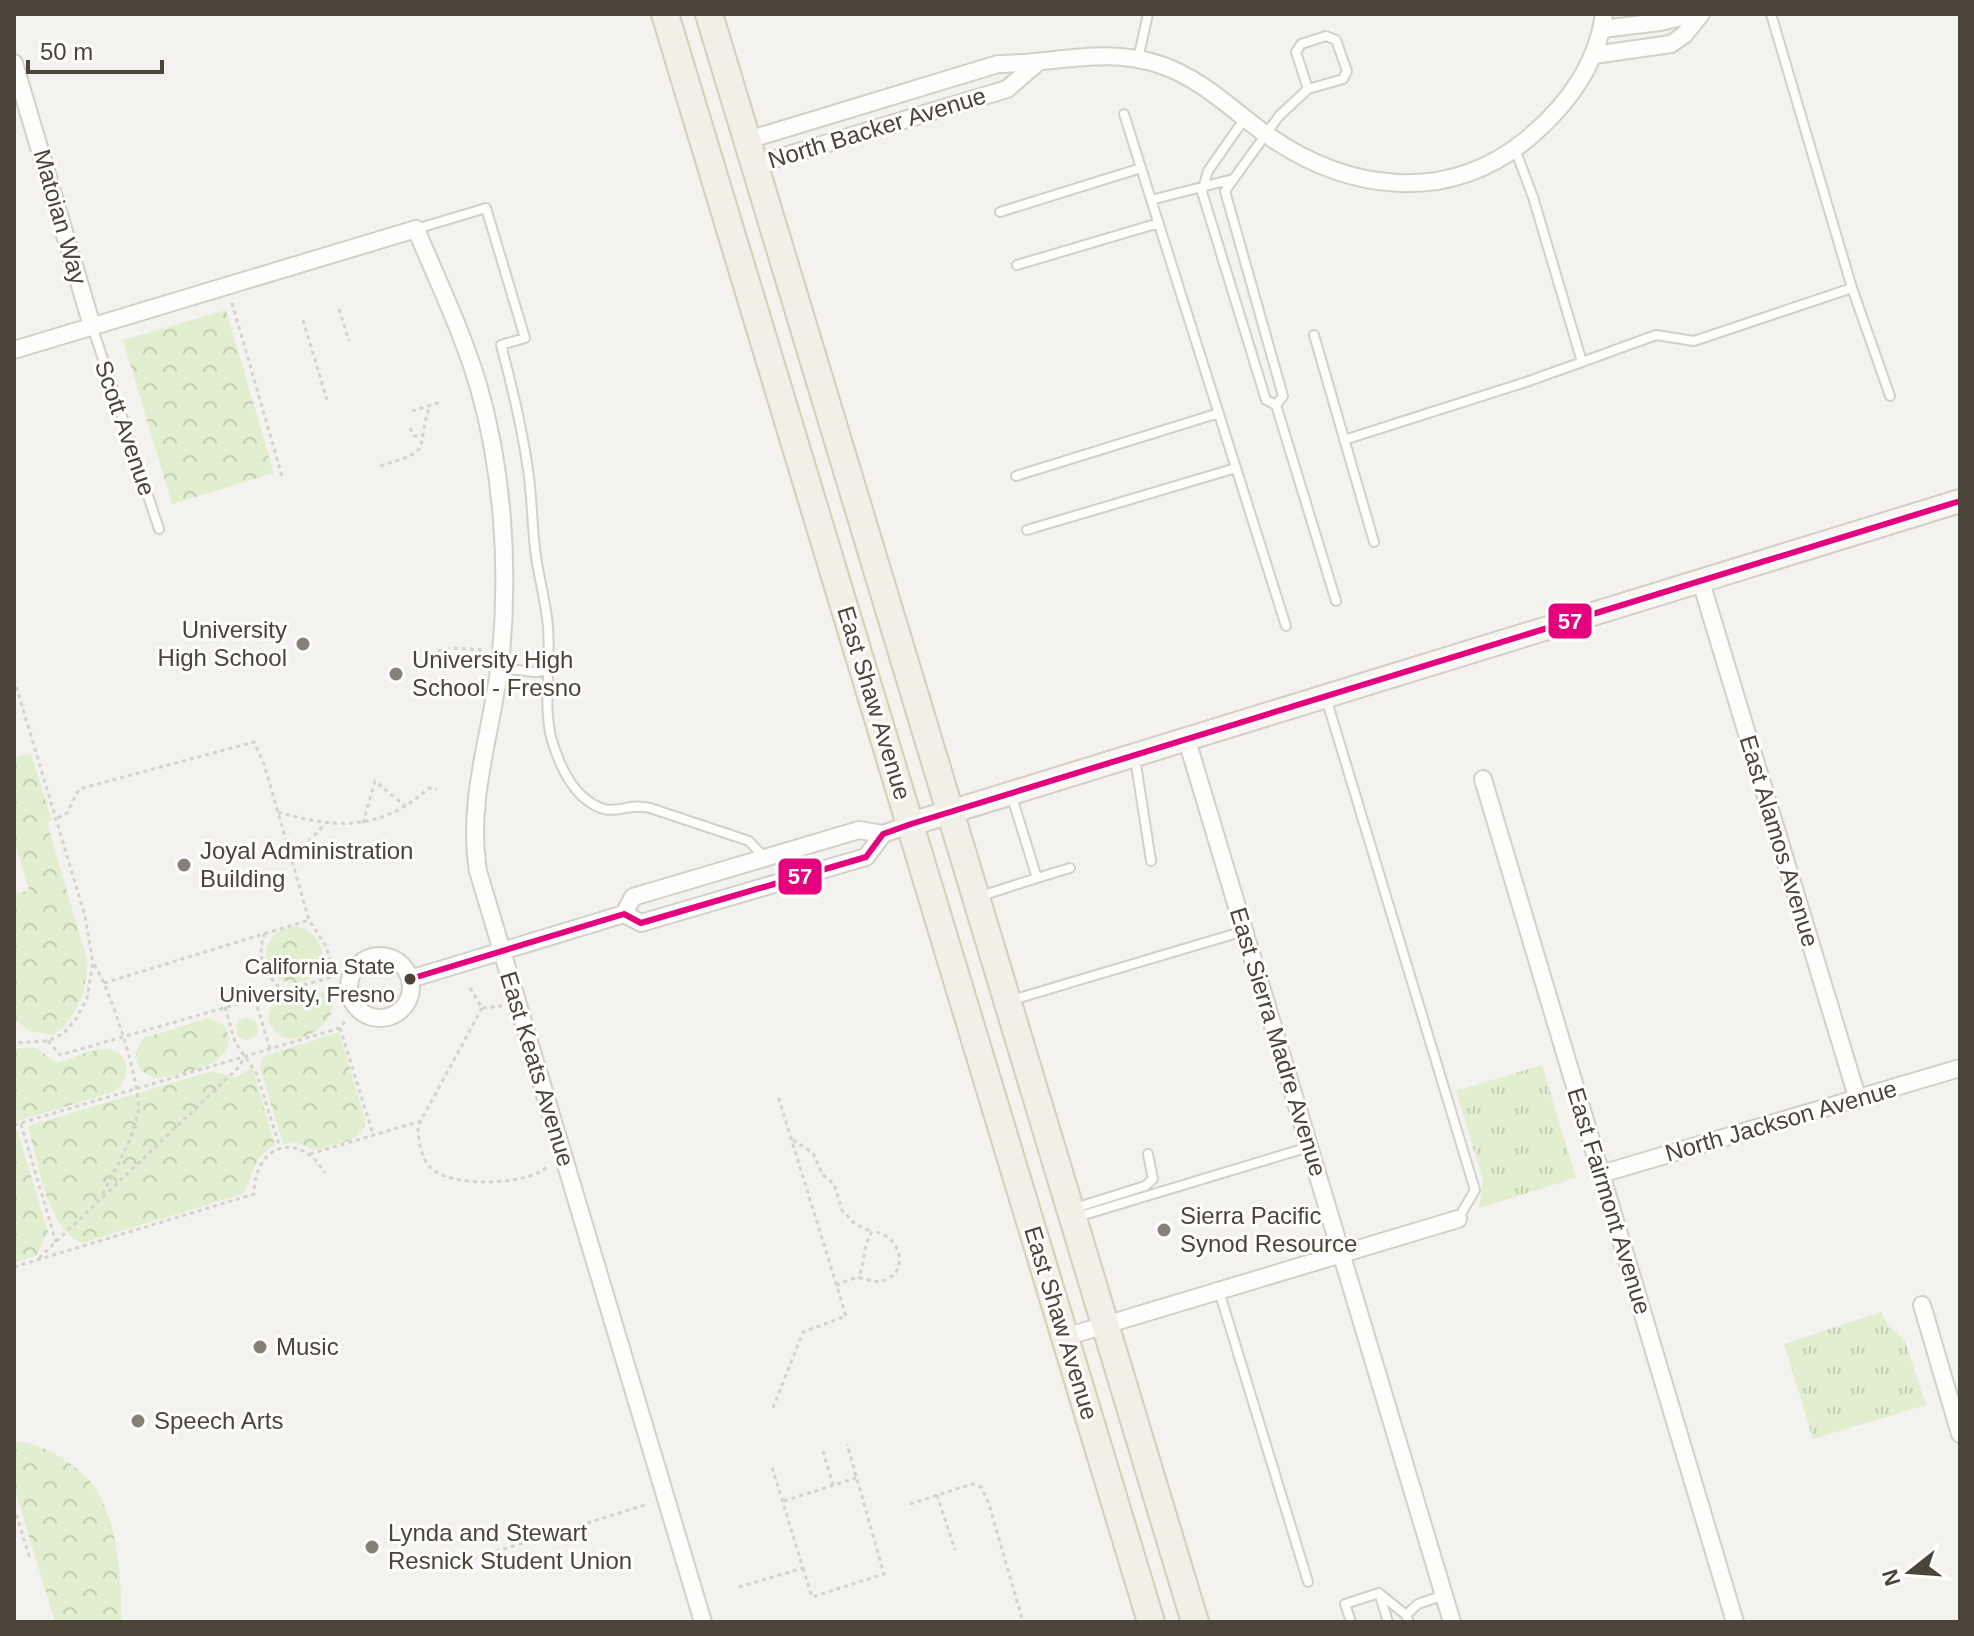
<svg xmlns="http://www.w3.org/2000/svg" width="1974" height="1636" font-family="Helvetica,sans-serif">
  <defs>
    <pattern id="grass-tufts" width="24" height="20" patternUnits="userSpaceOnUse" patternTransform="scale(2)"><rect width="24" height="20" fill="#e1eecf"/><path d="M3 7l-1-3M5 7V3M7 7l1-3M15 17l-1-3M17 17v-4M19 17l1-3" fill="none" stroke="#c3cdb2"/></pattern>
    <pattern id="park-crowns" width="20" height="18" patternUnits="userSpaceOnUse" patternTransform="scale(2)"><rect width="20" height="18" fill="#e1eecf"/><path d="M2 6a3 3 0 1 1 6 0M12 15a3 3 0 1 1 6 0" fill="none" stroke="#c3cdb2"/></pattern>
  </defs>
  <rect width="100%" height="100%" fill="#f4f2ee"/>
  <path fill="url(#grass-tufts)" d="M236 1029a11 11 0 1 1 22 0a11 11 0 1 1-22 0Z
    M1542 1065 1576 1178 1479 1208 1483 1180 1456 1091Z
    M1881 1312 1888 1325 1905 1341 1926 1405 1813 1439 1784 1344Z"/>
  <path fill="url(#park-crowns)" d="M226 310 274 473 172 504 123 340Z
    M31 753 52 821 47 823 88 963 83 995 74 1013 63 1028 53 1035 29 1031 14 1019V895L29 890 14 841V758Z
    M266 955a28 28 0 1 1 56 0a28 28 0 1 1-56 0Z
    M311 988C372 1001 285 1073 268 1019 270 997 291 990 311 988Z
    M209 1018 223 1024C249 1062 182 1075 156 1078 135 1073 130 1054 144 1038Z
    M339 1032 365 1120C365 1142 332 1145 314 1150L300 1143 283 1144 260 1068 261 1060 267 1055Z
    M16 1048H36L57 1063C71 1059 92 1048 107 1049 133 1051 131 1082 113 1092L14 1122Z
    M252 1067 275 1145C249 1161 256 1173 243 1194L82 1243C46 1227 38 1162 28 1126L212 1071 236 1078Z
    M17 1130 48 1232 36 1256 14 1263V1131Z
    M14 1441C31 1442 45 1448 60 1457 72 1465 84 1473 93 1485 118 1519 122 1581 121 1622H55L14 1487Z"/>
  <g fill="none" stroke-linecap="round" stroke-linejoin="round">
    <g stroke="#d2d0cb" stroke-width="12">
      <path id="lane" d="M1138 59 1148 14
        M1124 114 1286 626
        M1245 118 1208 171 1202 192 1266 400 1276 405 1283 396 1225 191 1279 116 1308 89 1296 52 1301 44 1326 36 1336 40 1347 71 1343 79 1308 89
        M1515 149 1533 197 1582 362 1656 335 1694 341 1852 288 1771 14
        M1151 200 1233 179
        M1000 212 1141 168
        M416 229 486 208 525 338 501 345C512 386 522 428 528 470 532 496 532 523 535 549 538 576 546 601 548 627 551 664 543 702 551 737 557 758 566 781 582 796 612 823 623 801 650 808L749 841 764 857
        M1017 265 1159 223
        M1852 288 1890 396
        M92 326 159 529
        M1314 335 1374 542
        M1276 405 1336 601
        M1344 440 1526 382 1582 362
        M1016 476 1219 413
        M1027 530 1236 468
        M499 668 535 672 549 670
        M1326 698 1475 1190 1458 1219
        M1135 758 1151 861
        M1037 878 1070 868
        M981 896 1037 878 1011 794
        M1012 1000 1244 931
        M1075 1208 1145 1186 1153 1179 1148 1154
        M1077 1217 1309 1147
        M1219 1291 1308 1582
        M1380 1596 1388 1622
        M1351 1622 1345 1604 1379 1593 1406 1615
        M1409 1622 1406 1615 1418 1604 1444 1595"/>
    </g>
    <g stroke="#d2d0cb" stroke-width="20">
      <path id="street" d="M1602 29 1660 22 1695 14
        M1594 55 1671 44 1684 35 1701 14
        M14 63 92 326
        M748 140 998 64C1054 64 1106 46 1161 65 1202 79 1232 110 1267 135 1347 191 1446 205 1526 140 1566 107 1597 66 1604 14
        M755 165 1007 89 1036 64
        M14 350 416 229C438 282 463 333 479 388 503 472 509 567 501 654 494 727 466 796 478 871L703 1622
        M1701 582 1858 1100
        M1186 737 1452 1622
        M1483 779 1735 1622
        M624 914 633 897 859 830 883 834
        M349 987a31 31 0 1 1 62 0a31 31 0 1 1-62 0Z
        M410 979 624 914 641 923 866 857 883 834 911 824
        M1601 1174 1960 1068
        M1922 1305 1960 1434
        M1065 1337 1458 1219"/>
    </g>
    <g stroke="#d3cfc5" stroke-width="26">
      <path id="secondary" d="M911 824 1960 501"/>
    </g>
    <g stroke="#d6cebb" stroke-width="30">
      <path id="primary" d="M665 14 1151 1622
        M709 14 1195 1622"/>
    </g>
    <path stroke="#d3d2cc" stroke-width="3" stroke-dasharray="4 4" stroke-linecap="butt" d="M232 303 282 476
      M339 309 349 341
      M303 320 327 400
      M412 411 441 402
      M410 428 414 436H423
      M380 466C436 449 414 453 430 405
      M438 651 455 648 484 650
      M14 679 85 916 93 963 87 998 76 1019 64 1033 48 1041 14 1043
      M278 812C337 829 381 831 429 788L437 789
      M363 823 375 781 406 807
      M292 859 325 824
      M265 933C256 957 263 972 281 989
      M94 965C109 984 143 1089 138 1112 133 1141 114 1170 101 1197
      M104 983 309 920
      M470 988 482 1008 502 1006
      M255 999 270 1049
      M225 1007 235 1042 257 1074 280 1148
      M482 1008 418 1126C418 1140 421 1158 431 1168 450 1188 531 1186 549 1165
      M340 1028 373 1134
      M48 1041 60 1055 335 976 326 946 309 920 264 764 254 742 79 789 67 813 56 819
      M21 1124 56 1242
      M14 1125 340 1028 346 1020
      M793 1140 813 1153 823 1175 834 1184 842 1210 855 1224 872 1232
      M310 1154 421 1121
      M39 1258 239 1067 245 1056
      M14 1267 254 1194C254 1145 299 1129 325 1173
      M836 1285C843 1283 853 1277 860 1278 871 1280 880 1285 891 1277 910 1262 894 1231 872 1232 862 1246 866 1262 858 1278
      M773 1408 803 1332 846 1316 778 1096
      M823 1451 833 1485
      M937 1495 955 1550
      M784 1501 856 1478
      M910 1504 972 1484 981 1487 989 1504 1023 1622
      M14 1507 30 1559
      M465 1561 645 1505
      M803 1568 812 1597 884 1574 847 1444
      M739 1587 803 1568 772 1467"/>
    <use href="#lane" stroke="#fdfdfc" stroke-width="8"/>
    <use href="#street" stroke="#fdfdfc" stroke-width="16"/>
    <use href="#secondary" stroke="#f7f6f1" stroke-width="22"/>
    <use href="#primary" stroke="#f2efe6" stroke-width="26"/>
    <g stroke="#fff" stroke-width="12">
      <path id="bus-1" d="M410 979 624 914 641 923 866 857 883 834 911 824 1960 501"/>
    </g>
    <use href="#bus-1" stroke="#e5007d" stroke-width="6"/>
  </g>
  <g fill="#868178" stroke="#fff" stroke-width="3">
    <circle cx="303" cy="644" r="8"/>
    <circle cx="396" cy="674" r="8"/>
    <circle cx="184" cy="865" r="8"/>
    <circle cx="1164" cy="1230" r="8"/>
    <circle cx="260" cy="1347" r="8"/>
    <circle cx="138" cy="1421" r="8"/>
    <circle cx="372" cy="1547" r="8"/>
  </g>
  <circle fill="#4b4439" stroke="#fff" stroke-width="3" cx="410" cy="979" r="7"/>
  <g text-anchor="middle" stroke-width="6" stroke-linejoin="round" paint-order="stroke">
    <g font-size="22" fill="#4b4439" stroke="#fff" text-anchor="end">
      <text x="395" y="974">California State<tspan x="395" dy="28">University, Fresno</tspan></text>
    </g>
    <g font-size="24" fill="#4b4439" stroke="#fff">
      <text transform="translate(877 128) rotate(-17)" y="8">North Backer Avenue</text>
      <text transform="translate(60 217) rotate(74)" y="8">Matoian Way</text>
      <text transform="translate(125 428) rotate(71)" y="8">Scott Avenue</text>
      <text transform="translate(874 703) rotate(73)" y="8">East Shaw Avenue</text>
      <text transform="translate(1779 841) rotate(73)" y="8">East Alamos Avenue</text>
      <text transform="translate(1278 1042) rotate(73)" y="8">East Sierra Madre Avenue</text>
      <text transform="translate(537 1069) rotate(73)" y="8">East Keats Avenue</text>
      <text transform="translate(1781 1121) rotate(-16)" y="8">North Jackson Avenue</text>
      <text transform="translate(1609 1201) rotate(73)" y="8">East Fairmont Avenue</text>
      <text transform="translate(1061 1323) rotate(73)" y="8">East Shaw Avenue</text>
    </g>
    <g font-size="24" fill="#4b4439" stroke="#fff" text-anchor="start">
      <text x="287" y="638" text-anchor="end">University<tspan x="287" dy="28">High School</tspan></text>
      <text x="412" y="668">University High<tspan x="412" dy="28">School - Fresno</tspan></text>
      <text x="200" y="859">Joyal Administration<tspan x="200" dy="28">Building</tspan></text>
      <text x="1180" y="1224">Sierra Pacific<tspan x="1180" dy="28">Synod Resource</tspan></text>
      <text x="276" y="1355">Music</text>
      <text x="154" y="1429">Speech Arts</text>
      <text x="388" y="1541">Lynda and Stewart<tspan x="388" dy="28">Resnick Student Union</tspan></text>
    </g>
  </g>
  <g stroke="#fff" stroke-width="3">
    <rect x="1547" y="602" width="46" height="38" rx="8" fill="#e5007d"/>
    <rect x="777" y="857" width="46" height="39" rx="8" fill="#e5007d"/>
  </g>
  <g font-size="22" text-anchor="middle" font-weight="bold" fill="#fff">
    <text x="1570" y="629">57</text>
    <text x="800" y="884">57</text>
  </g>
  <rect width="1974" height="1636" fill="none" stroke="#4b4439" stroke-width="32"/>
  <g transform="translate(1910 1572) rotate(253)" stroke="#ffffff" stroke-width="6" paint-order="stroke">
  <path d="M0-6L14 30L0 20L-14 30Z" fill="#4b4439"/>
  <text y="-12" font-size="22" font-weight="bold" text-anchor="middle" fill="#4b4439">N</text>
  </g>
  <path d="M28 60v12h134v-12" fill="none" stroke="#4b4439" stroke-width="4"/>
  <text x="40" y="60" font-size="24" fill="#4b4439" stroke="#ffffff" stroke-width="6" paint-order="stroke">50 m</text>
</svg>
